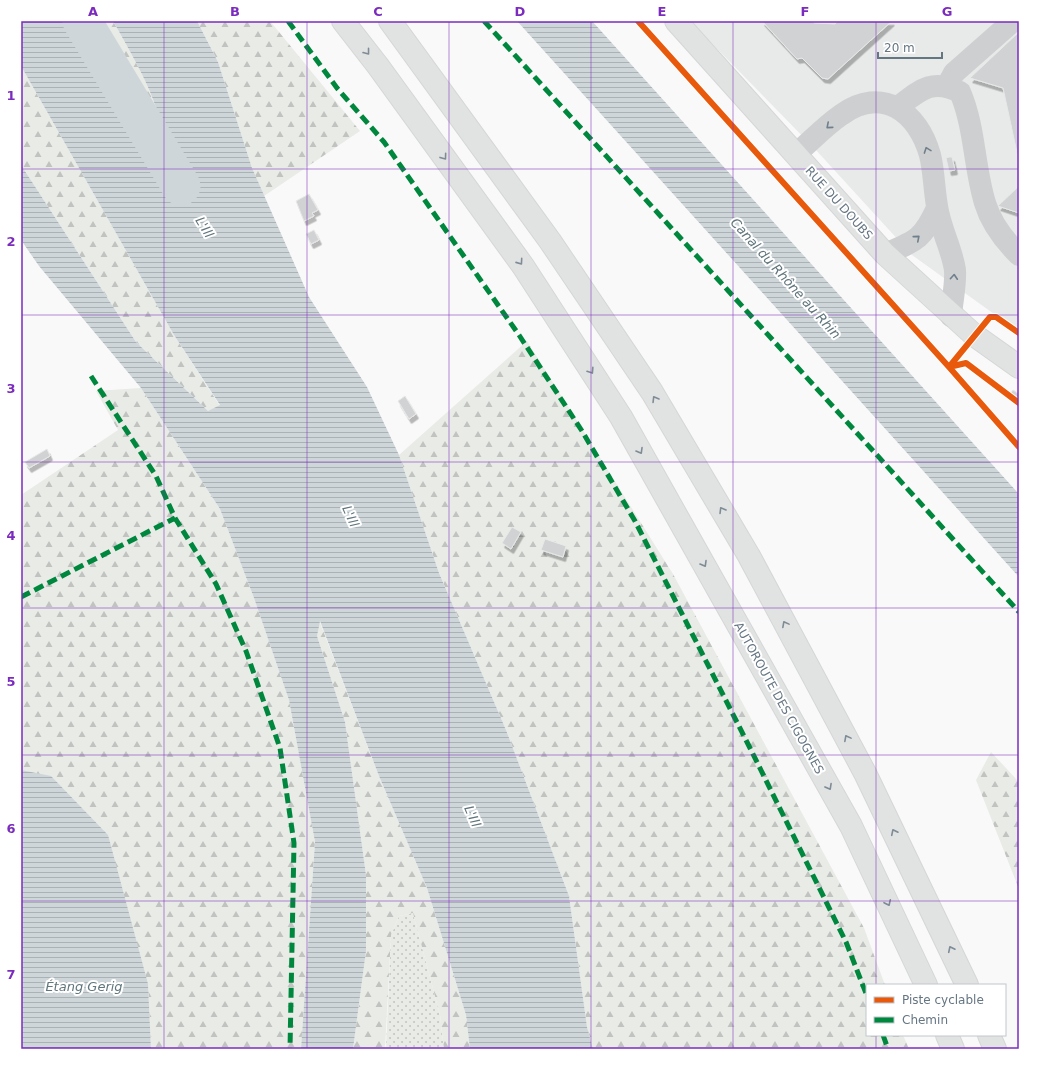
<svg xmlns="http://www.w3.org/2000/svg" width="1040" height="1070" font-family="'DejaVu Sans',sans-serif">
  <defs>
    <pattern id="grass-dots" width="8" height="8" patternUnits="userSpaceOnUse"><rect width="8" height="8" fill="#e8ebe6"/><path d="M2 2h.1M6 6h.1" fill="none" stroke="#c0c3c0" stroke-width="1.8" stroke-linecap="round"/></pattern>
    <pattern id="forest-firs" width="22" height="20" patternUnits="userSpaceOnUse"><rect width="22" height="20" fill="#e8ebe6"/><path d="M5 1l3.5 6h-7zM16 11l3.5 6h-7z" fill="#c0c3c0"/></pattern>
    <pattern id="water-rules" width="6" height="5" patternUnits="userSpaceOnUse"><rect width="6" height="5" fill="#ced6d9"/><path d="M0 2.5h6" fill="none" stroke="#abb2b5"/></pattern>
    <filter id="shadow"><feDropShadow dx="2.5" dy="4.5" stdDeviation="0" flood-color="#0004"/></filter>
  </defs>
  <rect width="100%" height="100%" fill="#f9f9f9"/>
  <path fill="#e8e9e9" d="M690 21H1019V332L912 255 815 149Z"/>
  <path fill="url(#grass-dots)" d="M413 913 440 1015 444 1049H386L391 935 399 916Z"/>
  <path fill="url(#forest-firs)" d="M70 21H113C130 52 164 106 161 141L141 138 124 128 117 99 101 82 81 38Z
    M197 21H270L360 131 264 196 252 168 218 62Z
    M21 66 174 335 220 406 208 411 136 342 21 165Z
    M527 341 673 574 864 928 885 985H867V1035H903L909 1049H593L587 1027 569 896 506 730 439 573 399 455Z
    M141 388 220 509 254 598 289 700 315 842 301 1049H151L148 984 21 770V495L118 430 96 391Z
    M319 620 379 776 427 888 466 1015 470 1049H444L440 1015 413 913 399 916 391 935 385 1049H353L366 951V875L345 722 317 636Z
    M991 752 1019 782V889L976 780Z"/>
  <path fill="url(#water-rules)" d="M21 21H70L81 38 101 82 117 99 124 128 141 138 161 141C166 110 128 48 113 21H197L218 62 252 168 309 297 367 387 399 455 439 573 506 730 569 896 587 1027 593 1049H470L466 1015 427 888 379 776 320 621 317 636 345 722 366 875V951L353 1049H301L315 842 289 700 254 598 220 509 141 388 39 266 21 240V165L136 342 208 411 220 405 174 335 21 66Z
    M517 21H592L1019 494V577Z
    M21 770 51 776 108 835 148 984 151 1049H21Z"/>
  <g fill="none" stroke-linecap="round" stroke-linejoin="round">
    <path stroke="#ced6d9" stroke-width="39" d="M82 21 181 186"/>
  </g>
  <path fill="#d0d2d3" stroke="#e8e8e8" filter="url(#shadow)" d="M762 21H813L814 23 835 24 838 21H892L828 79 822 78 802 58 797 59Z
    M1019 32V162L1003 88 970 78Z
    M949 157H952L955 170 949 171 946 158Z
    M1019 186V213L998 206Z
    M309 194 318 210 312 213 314 216 304 221 296 201Z
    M314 230 319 240 311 244 306 234Z
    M1013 390 1019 394V401L1010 394Z
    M405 396 416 414 409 419 398 401Z
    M47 449 50 456 29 468 25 462Z
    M512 527 521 532 511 549 502 543Z
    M545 539 566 546 563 557 541 550Z"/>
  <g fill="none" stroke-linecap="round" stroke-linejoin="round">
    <g stroke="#d5d6d7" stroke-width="24">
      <path id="major" d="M676 21 885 254 974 335 1019 367"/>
    </g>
    <g stroke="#d5d6d6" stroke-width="24">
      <path id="highway" d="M343 21 378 66 523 266 621 417 851 826 926 985
        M390 21 550 241 652 392 749 556 865 773 967 985
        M947 1035 953 1049
        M989 1035 995 1049"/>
    </g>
    <path stroke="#cecfd0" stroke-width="22" d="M947 86 954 73 1013 21
      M898 107C920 90 932 78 960 92 975 127 974 167 985 203 991 223 1005 241 1019 255
      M796 154C811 141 825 126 841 115 882 85 918 112 930 155 934 171 934 189 937 206 940 228 952 249 955 270 956 285 952 301 951 316
      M885 254C916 241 923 239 937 208"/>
    <use href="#major" stroke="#e1e2e2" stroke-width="22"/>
    <use href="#highway" stroke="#e1e2e2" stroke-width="22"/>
    <path stroke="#00873e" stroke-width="5" stroke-dasharray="10 5" stroke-linecap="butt" d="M288 21 337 88 384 142 519 335 582 431 635 521 749 746 846 942 867 996
      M484 21 1019 612
      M91 376 156 476 175 518 216 584 246 651 280 748 294 843 290 1049
      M21 597 175 518
      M883 1035 888 1049"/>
    <g stroke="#fff" stroke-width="8">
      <path id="cycleway" d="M638 21 949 367 1019 447
        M949 367 990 317H996L1019 333
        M949 367 966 363 1019 403"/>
    </g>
    <use href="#cycleway" stroke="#e8590c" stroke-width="6"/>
  </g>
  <defs><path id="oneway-chevron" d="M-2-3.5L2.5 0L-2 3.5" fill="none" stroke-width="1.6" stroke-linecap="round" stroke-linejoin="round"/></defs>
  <g stroke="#7e8c96">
    <use href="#oneway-chevron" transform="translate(367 52) rotate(52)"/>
    <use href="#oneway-chevron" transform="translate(444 157) rotate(54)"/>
    <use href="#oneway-chevron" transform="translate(520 262) rotate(55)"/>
    <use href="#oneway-chevron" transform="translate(591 371) rotate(57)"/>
    <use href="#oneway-chevron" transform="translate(655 399) rotate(-121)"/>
    <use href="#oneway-chevron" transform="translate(640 451) rotate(60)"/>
    <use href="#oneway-chevron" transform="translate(722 510) rotate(-121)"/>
    <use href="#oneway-chevron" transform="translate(704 564) rotate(60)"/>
    <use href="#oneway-chevron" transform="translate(785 624) rotate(-118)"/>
    <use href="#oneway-chevron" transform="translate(847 738) rotate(-118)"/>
    <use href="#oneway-chevron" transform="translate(829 787) rotate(61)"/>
    <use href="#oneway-chevron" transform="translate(894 832) rotate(-116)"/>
    <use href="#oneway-chevron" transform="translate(888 903) rotate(65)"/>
    <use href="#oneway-chevron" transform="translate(951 949) rotate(-116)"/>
  </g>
  <g stroke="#707f8b">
    <use href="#oneway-chevron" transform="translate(829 126) rotate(139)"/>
    <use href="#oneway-chevron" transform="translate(927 150) rotate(-110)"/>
    <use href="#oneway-chevron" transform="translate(917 238) rotate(-41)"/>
    <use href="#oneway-chevron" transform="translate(954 277) rotate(-86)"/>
  </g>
  <path fill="none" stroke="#7b2cbf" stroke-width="1" stroke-opacity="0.55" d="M164 21V1049M307 21V1049M449 21V1049M591 21V1049M733 21V1049M876 21V985M21 169H1019M21 315H1019M21 462H1019M21 608H1019M21 755H1019M21 901H1019M876 1035V1049"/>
  <g text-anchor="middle" stroke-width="4" stroke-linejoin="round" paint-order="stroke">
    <g font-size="12" fill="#657683" stroke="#fff">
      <text transform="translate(839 203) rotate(48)" y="4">RUE DU DOUBS</text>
      <text transform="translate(779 698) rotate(61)" y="4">AUTOROUTE DES CIGOGNES</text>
    </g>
    <g font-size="13" font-style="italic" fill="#60757c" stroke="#fff">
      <text transform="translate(205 227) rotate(59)" y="5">L'Ill</text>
      <text transform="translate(786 278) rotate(48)" y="5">Canal du Rhône au Rhin</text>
      <text transform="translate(351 516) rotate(66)" y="5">L'Ill</text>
      <text transform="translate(473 816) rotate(67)" y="5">L'Ill</text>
      <text x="84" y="991">Étang Gerig</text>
    </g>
  </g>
  <rect width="1040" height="1070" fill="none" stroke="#ffffff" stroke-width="44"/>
  <rect x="866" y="984" width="140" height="52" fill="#ffffff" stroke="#c1c8cd"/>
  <rect x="874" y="997" width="20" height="6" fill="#e8590c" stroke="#c1c8cd"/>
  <text x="902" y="1004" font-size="12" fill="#657683">Piste cyclable</text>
  <rect x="874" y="1017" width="20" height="6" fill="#00873e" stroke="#c1c8cd"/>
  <text x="902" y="1024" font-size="12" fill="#657683">Chemin</text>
  <path d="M878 52v6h64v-6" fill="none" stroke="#657683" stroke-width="2"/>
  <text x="884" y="52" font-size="12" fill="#657683" stroke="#ffffff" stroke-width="3" paint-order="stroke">20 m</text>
  <rect x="22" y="22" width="996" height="1026" fill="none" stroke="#7b2cbf" stroke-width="1.5"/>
  <g font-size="13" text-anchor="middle" font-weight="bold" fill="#7b2cbf">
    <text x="93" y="16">A</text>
    <text x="235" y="16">B</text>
    <text x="378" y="16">C</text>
    <text x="520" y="16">D</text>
    <text x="662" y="16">E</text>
    <text x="805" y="16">F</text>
    <text x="947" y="16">G</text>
    <text x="11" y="100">1</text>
    <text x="11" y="246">2</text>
    <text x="11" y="393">3</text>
    <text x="11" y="540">4</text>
    <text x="11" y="686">5</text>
    <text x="11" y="833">6</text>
    <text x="11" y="979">7</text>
  </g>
</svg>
